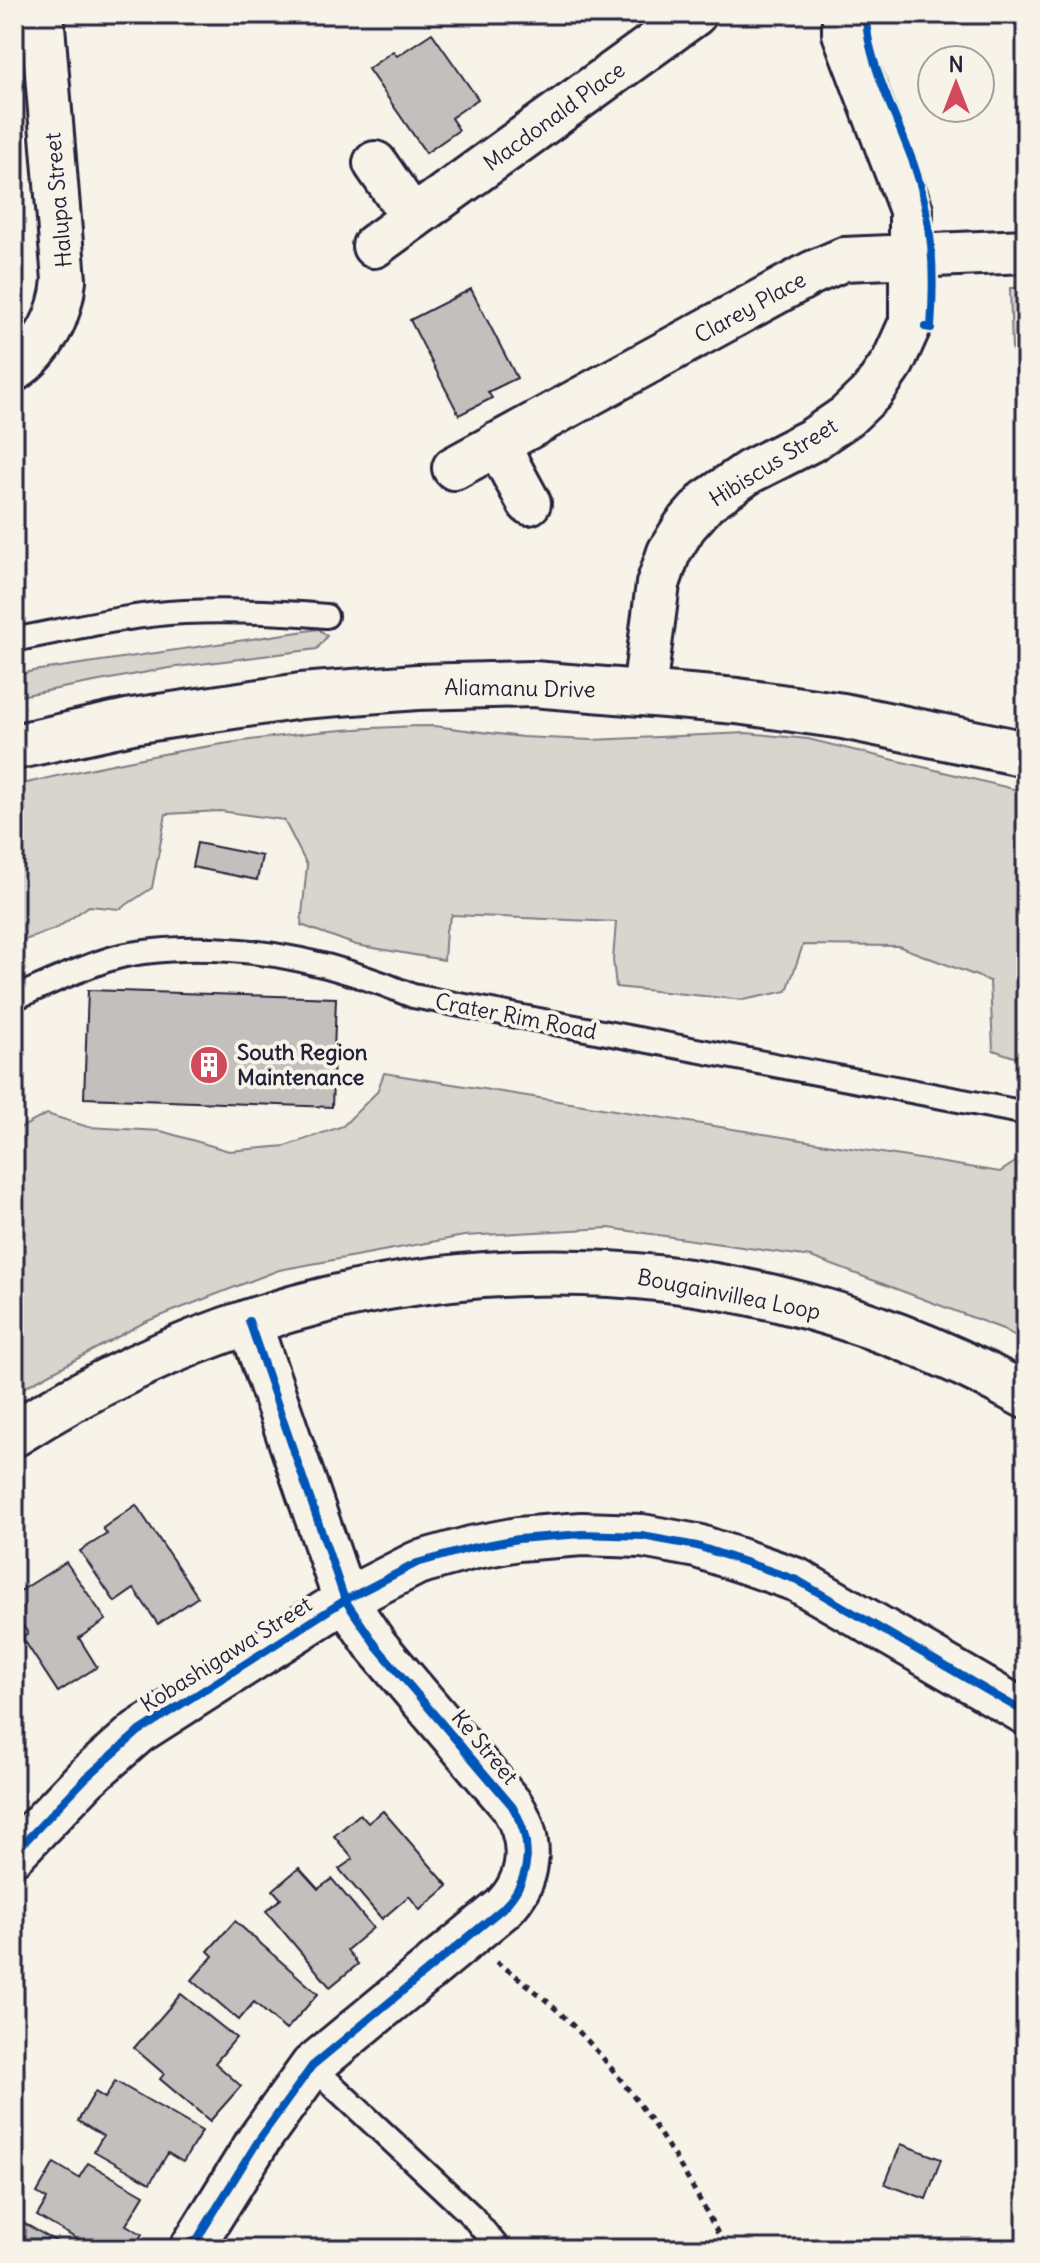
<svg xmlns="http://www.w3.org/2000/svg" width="1040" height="2263" font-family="Delius,sans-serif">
  <rect width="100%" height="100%" fill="#f7f3e8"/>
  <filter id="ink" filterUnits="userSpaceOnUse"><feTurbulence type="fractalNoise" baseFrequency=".0125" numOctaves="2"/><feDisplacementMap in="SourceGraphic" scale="16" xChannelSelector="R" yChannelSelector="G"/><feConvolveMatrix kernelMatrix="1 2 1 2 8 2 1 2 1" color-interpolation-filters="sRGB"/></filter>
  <g filter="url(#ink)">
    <path fill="#d8d5cf" stroke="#7d7c85" stroke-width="2" d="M1010 288H1026V367L1012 350Z
      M319 629 327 636 317 649 169 668 14 697V676L33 671Z
      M434 726 522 737 592 740 746 733 808 739 1026 792V1061L993 1050 990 981 898 946 803 945 787 991 743 1000 616 987 613 960 616 922 452 915 446 930 444 960 356 945 301 925 307 865 284 820 220 811 166 814 152 888 120 909 89 906 57 928 14 944V786C151 753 293 727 434 726Z
      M384 1073 1000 1172 1026 1155V1342L1003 1329 811 1257 609 1228 464 1236 279 1270 145 1322 14 1393V1131L47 1114 88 1127 161 1131 229 1151 286 1146 343 1126 377 1092Z"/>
    <path fill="#c2bfbd" stroke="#22223b" stroke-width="2" d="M432 33 478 99 451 118 459 130 426 153 368 69 393 51 397 56Z
      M471 289 517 378 488 392 492 398 459 415 410 320Z
      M197 843 262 856 257 880 192 867Z
      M88 990 336 998 332 1107 84 1098Z
      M136 1505 198 1597 158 1624 134 1589 115 1602 80 1551 107 1534 103 1528Z
      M66 1562 106 1620 79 1638 97 1667 58 1692 22 1637 28 1633 14 1613V1595Z
      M383 1811 448 1886 420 1910 409 1896 382 1919 339 1869 353 1859 334 1836 360 1814 368 1823Z
      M299 1868 318 1889 332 1879 373 1928 347 1950 358 1964 330 1987 266 1911 281 1899 273 1890Z
      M235 1921 318 1994 286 2030 254 2002 239 2020 192 1980 213 1956 208 1951Z
      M181 1994 236 2038 215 2063 241 2086 210 2121 160 2079 164 2074 134 2048Z
      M115 2081 202 2131 183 2162 168 2153 150 2183 94 2151 103 2136 78 2121 95 2092 105 2098Z
      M901 2144 941 2159 926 2199 885 2184Z
      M54 2163 79 2178 88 2163 144 2195 126 2225 142 2234 133 2249H95L37 2216 47 2199 37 2193Z
      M22 2222 69 2249H14V2236Z"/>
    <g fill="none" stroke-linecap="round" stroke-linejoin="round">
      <g stroke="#22223b" stroke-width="28">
        <path id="lane" d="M14 640C70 629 127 615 184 612 232 610 278 612 326 616
          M14 998C46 985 77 969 110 959 132 952 159 950 182 949 264 947 338 964 413 996L1026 1113
          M312 2066 472 2216 499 2249"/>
      </g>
      <g stroke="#22223b" stroke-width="48">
        <path id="street" d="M375 163 413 218
          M374 246 695 14
          M14 370C44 349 61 316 64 280L42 14
          M497 444 529 503
          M454 468 812 273 844 259 1026 251
          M644 691 658 584 669 552 685 526 707 501 749 472 812 440 847 416 872 392 893 362 911 322V210L844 33V14
          M14 1853 86 1778 138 1732 345 1600 417 1563 471 1548 518 1539 582 1534 642 1536 697 1546 745 1562 797 1580 1026 1713
          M191 2249 258 2141 312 2066 502 1909C532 1880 534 1841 512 1806L377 1647 345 1600 249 1321"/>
      </g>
      <g stroke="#22223b" stroke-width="50">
        <path id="secondary" d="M14 747 132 721 301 696 417 687 533 684 737 701 843 716 1026 754
          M14 1434C324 1236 702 1216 1026 1396"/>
      </g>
      <path stroke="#22223b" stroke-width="5" stroke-dasharray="6 6" stroke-linecap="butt" d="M496 1962C599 2030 671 2141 726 2249"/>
      <use href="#lane" stroke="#f7f3e8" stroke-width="22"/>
      <use href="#street" stroke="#f7f3e8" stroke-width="42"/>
      <use href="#secondary" stroke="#f7f3e8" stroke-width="44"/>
      <g stroke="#f7f3e8" stroke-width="13">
        <path id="cycleway" d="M866 14C865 57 899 123 914 165 933 219 935 272 931 328L925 327
          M14 1853 86 1778 138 1732 345 1600 417 1563 471 1548 518 1539 582 1534 642 1536 697 1546 745 1562 797 1580 1026 1713
          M191 2249 258 2141 312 2066 502 1909C532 1880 534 1841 512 1806L377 1647 345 1600 249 1321"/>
      </g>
      <use href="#cycleway" stroke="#0057b8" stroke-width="8"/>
    </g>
  </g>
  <defs>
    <g id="building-disc" transform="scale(2)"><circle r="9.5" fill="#d1495b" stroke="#f7f3e8"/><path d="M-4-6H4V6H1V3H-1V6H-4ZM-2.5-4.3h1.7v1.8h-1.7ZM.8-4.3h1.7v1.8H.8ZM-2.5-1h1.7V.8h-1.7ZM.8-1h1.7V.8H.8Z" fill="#fff"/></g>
  </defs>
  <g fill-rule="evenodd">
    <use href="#building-disc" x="209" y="1065"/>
  </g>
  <g text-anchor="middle" stroke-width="8" stroke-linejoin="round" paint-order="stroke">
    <g font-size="22" fill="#22223b" stroke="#f7f3e8">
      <text transform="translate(554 116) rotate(-36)" y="8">Macdonald Place</text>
      <text transform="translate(58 200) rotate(-95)" y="8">Halupa Street</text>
      <text transform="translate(750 307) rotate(-29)" y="8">Clarey Place</text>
      <text transform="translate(773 462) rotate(-32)" y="8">Hibiscus Street</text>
      <text transform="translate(520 688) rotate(1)" y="8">Aliamanu Drive</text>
      <text transform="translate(516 1016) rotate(11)" y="8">Crater Rim Road</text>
      <text transform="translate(729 1294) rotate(11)" y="8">Bougainvillea Loop</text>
      <text transform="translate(226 1654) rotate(-32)" y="8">Kobashigawa Street</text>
      <text transform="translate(485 1747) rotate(50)" y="8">Ke Street</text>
    </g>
    <g font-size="22" font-weight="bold" fill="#22223b" stroke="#f7f3e8" text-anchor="start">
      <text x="237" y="1060">South Region<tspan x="237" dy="25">Maintenance</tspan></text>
    </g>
  </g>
  <rect width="1040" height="2263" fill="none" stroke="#f7f3e8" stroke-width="48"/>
  <rect x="24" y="24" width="992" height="2215" fill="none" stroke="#22223b" stroke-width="3" filter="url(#ink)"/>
  <g transform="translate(956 84)"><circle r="38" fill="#f7f3e8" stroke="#a29fa3" stroke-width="2"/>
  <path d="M0-6L14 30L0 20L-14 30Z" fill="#d1495b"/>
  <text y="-12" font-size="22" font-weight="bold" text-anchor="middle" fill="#22223b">N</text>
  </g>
</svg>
